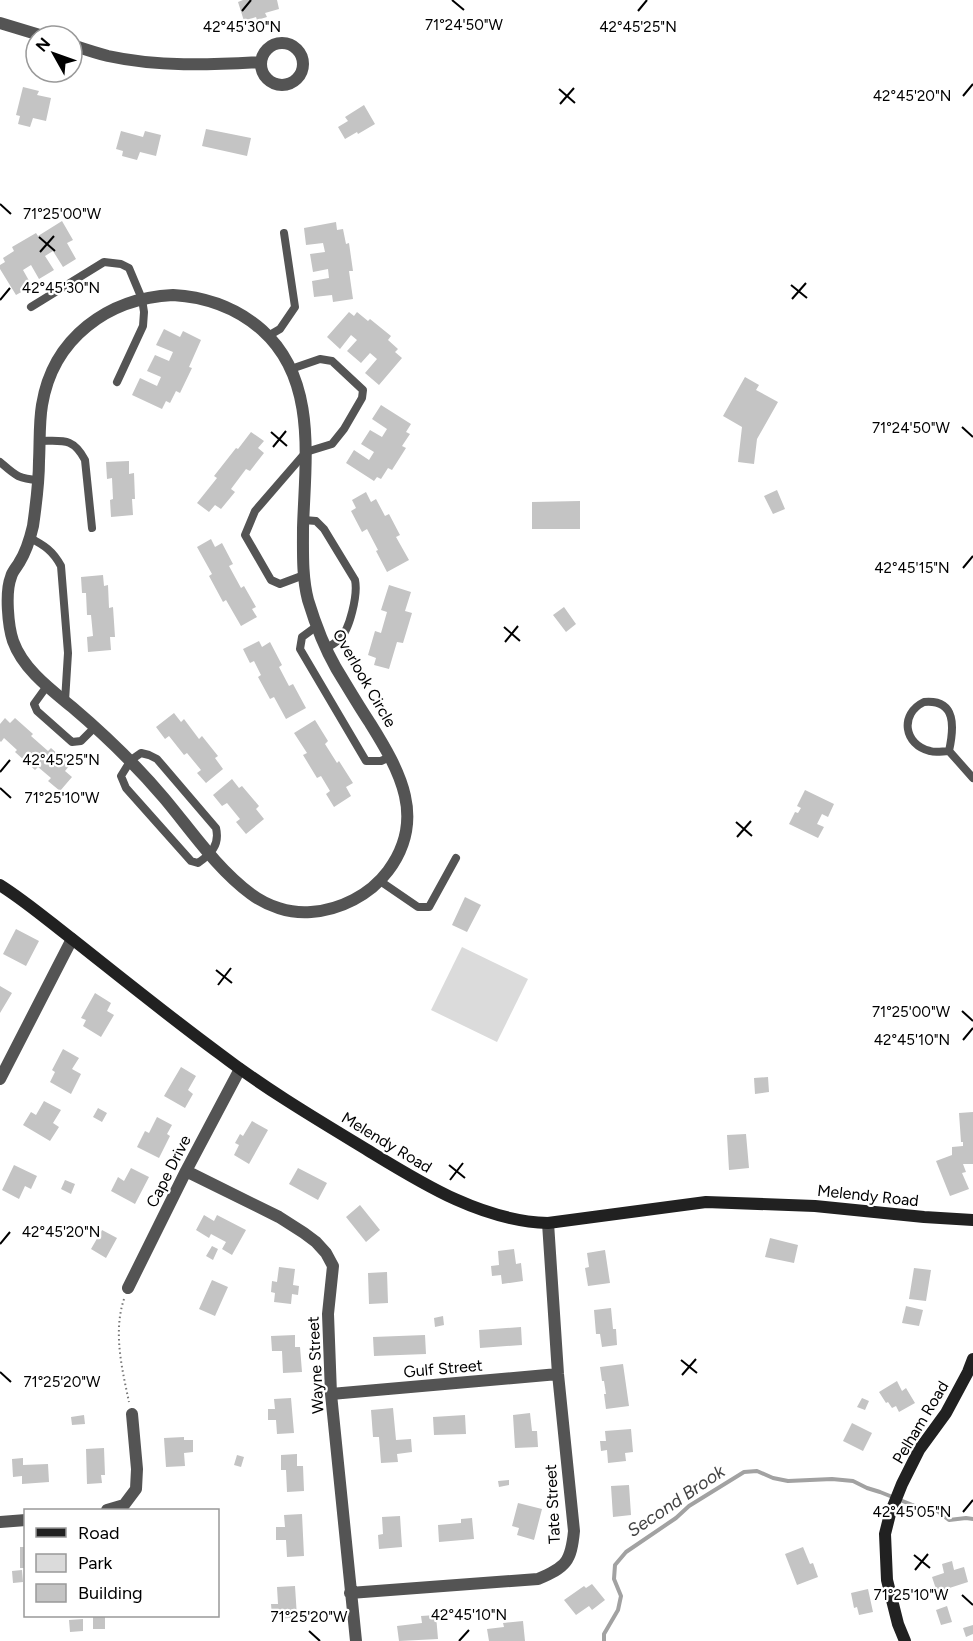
<svg xmlns="http://www.w3.org/2000/svg" width="973" height="1641" font-family="Figtree,sans-serif">
  <rect width="100%" height="100%" fill="#fff"/>
  <path fill="#dbdbdb" d="M462 947 528 979 497 1042 431 1010Z"/>
  <g fill="none" stroke-linecap="round" stroke-linejoin="round">
    <path stroke="#a2a2a2" stroke-width="4" d="M604 1641V1634L618 1610 621 1596 614 1579 615 1565 626 1552 676 1518 689 1506 744 1472 757 1471 773 1478 788 1481 832 1479 853 1481 867 1488 880 1492 920 1508 936 1510 949 1520 966 1518 973 1519"/>
  </g>
  <path fill="#c4c4c4" d="M243 0H277L279 9 265 13 267 17 257 20 256 17 244 21 238 2Z
    M23 87 39 91 37 95 51 98 46 121 33 118 30 127 18 124 20 116 16 115Z
    M364 105 375 124 358 134 357 132 345 139 338 127 348 121 345 117Z
    M206 129 251 138 247 156 202 146Z
    M121 131 143 137 145 131 161 135 156 156 140 152 137 160 122 156 123 151 116 149Z
    M62 221 73 240 67 243 76 259 63 267 53 251 45 256 54 270 39 279 31 265 23 270 32 286 16 295 0 269V265L5 262 3 258 14 251 12 247 36 233 38 236Z
    M336 222 337 230 343 229 346 244 349 243 353 271H349L353 299 333 302 332 295 314 297 312 281 329 278 328 269 313 272 310 254 325 252 323 243 306 245 304 228Z
    M349 312 354 316 357 312 368 321 370 319 391 336 388 340 398 349 395 352 402 358 379 385 365 373 377 359 370 353 361 363 347 351 357 340 351 335 340 349 327 337Z
    M164 329 180 337 183 331 201 340 189 367 192 368 180 393 176 391 170 403 166 401 162 409 132 395 140 378 157 386 161 377 147 371 155 355 169 361 173 352 156 345Z
    M745 377 759 385 756 390 778 402 757 439 754 464 738 462 742 427 723 416Z
    M381 405 411 424 406 432 410 434 402 446 406 448 392 470 388 468 381 479 377 477 374 481 346 463 354 450 369 460 374 452 361 444 370 430 382 437 387 429 372 419Z
    M251 432 264 441 258 448 264 453 250 471 246 469 231 489 235 492 221 509 215 505 209 512 197 503 217 478 214 476 236 448 238 449Z
    M129 461V474L134 473 135 499H132L133 515 111 517 110 500 113 499 112 478 107 479 106 462Z
    M777 490 785 509 773 514 764 496Z
    M366 492 371 502 376 499 385 516 389 514 400 535 396 537 409 560 387 572 376 551 378 550 367 529 362 532 351 511 356 508 352 500Z
    M580 501V529H532V502Z
    M211 539 215 547 222 543 233 564 229 566 241 588 244 586 256 607 252 609 257 617 241 626 226 600 223 602 209 576 212 574 197 547Z
    M103 575 104 586 108 585 109 608 113 607 115 637H110L111 650 88 652 87 637 93 636 91 615H87L86 593H82L81 577Z
    M389 585 411 592 405 611 412 613 403 643 397 642 389 669 374 665 376 658 368 655 375 631 381 633 387 612 381 610Z
    M564 607 576 624 566 632 553 615Z
    M259 641 262 647 270 642 282 665 279 667 289 686 293 684 306 708 286 719 274 697 270 699 258 677 261 675 254 661 250 663 243 649Z
    M174 713 181 722 184 719 199 739 202 736 218 756 215 758 223 769 206 783 197 773 201 770 187 753 184 755 169 736 165 739 156 727Z
    M5 718 10 723 15 718 33 734 31 736 48 751 51 748 70 765 65 771 72 777 60 791 48 781 51 778 38 767 35 770 15 752 17 750 4 738 1 742 0 741V724Z
    M315 720 328 741 325 744 337 763 339 761 353 783 346 787 351 796 334 807 326 794 330 791 321 776 317 778 303 755 307 753 294 733Z
    M232 779 239 788 242 786 259 806 256 809 264 819 246 834 236 822 240 819 227 803 222 806 213 795Z
    M805 790 834 804 828 817 822 814 817 824 824 827 818 838 789 824 795 812 798 813 801 808 797 806Z
    M465 897 481 905 467 932 452 925Z
    M16 929 39 941 26 966 3 954Z
    M0 986 12 993 0 1013Z
    M95 993 111 1003 107 1011 114 1015 101 1037 83 1026 86 1020 81 1018Z
    M63 1049 79 1058 72 1069 81 1074 71 1094 50 1082 55 1072 52 1070Z
    M181 1067 196 1076 188 1090 193 1094 185 1108 164 1096Z
    M768 1077 769 1092 755 1094 754 1078Z
    M44 1101 61 1110 53 1123 59 1127 50 1141 23 1125 31 1112 36 1115Z
    M98 1108 107 1113 102 1122 93 1117Z
    M973 1112V1164H963L966 1172 962 1173 969 1189 950 1196 936 1161 952 1155V1147L963 1146V1142H961L959 1113Z
    M157 1117 172 1125 167 1134 170 1136 159 1158 137 1147 145 1131 149 1133Z
    M252 1121 268 1130 249 1164 234 1155 239 1145 235 1143 240 1134 243 1136Z
    M746 1134 749 1168 729 1170 727 1135Z
    M14 1165 37 1176 31 1189 25 1186 19 1199 2 1190Z
    M131 1168 149 1177 135 1204 111 1191 118 1177 124 1181Z
    M298 1168 327 1183 318 1200 289 1184Z
    M65 1180 75 1184 71 1194 61 1189Z
    M360 1205 380 1230 366 1242 346 1217Z
    M204 1215 214 1221 217 1215 246 1230 232 1255 222 1249 226 1242 211 1234 209 1238 196 1230Z
    M102 1230 117 1238 106 1258 91 1249Z
    M770 1238 798 1245 794 1263 765 1257Z
    M212 1246 218 1249 213 1260 206 1256Z
    M514 1249 516 1264 521 1263 523 1281 502 1284 501 1275 492 1276 491 1266 499 1265 498 1251Z
    M605 1250 610 1283 588 1286 585 1268 589 1267 587 1253Z
    M279 1267 295 1269 293 1285 299 1286 298 1295 292 1294 291 1304 274 1302 275 1293 271 1292 272 1281 277 1282Z
    M914 1268 931 1270 926 1301 909 1299Z
    M387 1272 388 1303 369 1304 368 1273Z
    M212 1280 228 1287 215 1316 199 1309Z
    M906 1306 923 1310 919 1326 902 1323Z
    M611 1308 613 1329H616L617 1345 602 1347 600 1334H596L594 1310Z
    M443 1316 444 1325 435 1327 434 1318Z
    M521 1327 522 1345 480 1348 479 1330Z
    M295 1335V1347H300L302 1372 283 1373 282 1351H272L271 1336Z
    M425 1335 426 1354 374 1356 373 1337Z
    M623 1364 629 1406 606 1409 604 1394H606L604 1381H602L600 1367Z
    M897 1381 902 1391 906 1388 915 1403 899 1412 896 1406 892 1408 888 1402 886 1403 879 1392Z
    M291 1398 294 1433 277 1434 276 1420H268V1409H275L274 1399Z
    M862 1398 869 1401 865 1410 857 1407Z
    M393 1408 396 1440 411 1439 412 1452 397 1454 398 1462 381 1463 379 1437H373L371 1410Z
    M530 1413 532 1431H537L538 1447 515 1448 513 1415Z
    M84 1415 85 1424 72 1425 71 1417Z
    M465 1415 466 1434 434 1435 433 1417Z
    M852 1423 872 1433 863 1451 843 1441Z
    M631 1429 633 1452 625 1453 626 1461 608 1463 607 1450 601 1451 600 1441H606L605 1431Z
    M184 1437V1440H193V1452L184 1453 185 1466 166 1467 164 1438Z
    M104 1448 105 1475H101L102 1483 87 1484 86 1449Z
    M297 1454V1466H303L304 1491 287 1492 286 1470H281V1455Z
    M237 1455 244 1457 241 1467 234 1465Z
    M23 1458V1465L48 1464 49 1482 22 1484V1476L13 1477 12 1459Z
    M509 1480V1485L499 1487 498 1481Z
    M629 1485 631 1515 613 1517 611 1486Z
    M518 1503 542 1509 534 1540 517 1535 519 1528 512 1526Z
    M302 1514 304 1556 287 1557 286 1540H276V1527H285L284 1515Z
    M400 1516 402 1547 379 1549 378 1535 383 1534 382 1517Z
    M472 1518 474 1539 439 1542 438 1525 461 1523V1519Z
    M20 1547H26V1568H20Z
    M803 1547 810 1564 813 1563 818 1577 797 1585 785 1554Z
    M952 1561 954 1570 964 1567 968 1582 937 1592 932 1577 944 1573 942 1564Z
    M22 1570 23 1582 13 1583 12 1571Z
    M592 1584 605 1600 592 1610 589 1606 576 1615 564 1600 584 1586 586 1588Z
    M295 1586 297 1617 280 1619 279 1616H272L271 1604H278L277 1587Z
    M868 1589 873 1612 859 1615 857 1607 854 1608 851 1593Z
    M947 1606 952 1622 941 1625 936 1610Z
    M436 1615 438 1639 399 1641 397 1626 422 1623 421 1616Z
    M93 1617H105V1629H93Z
    M83 1619V1631L70 1632 69 1620Z
    M523 1621 525 1641H489L487 1629 504 1627 503 1623Z
    M973 1625V1634L966 1637 963 1628Z"/>
  <g fill="none" stroke-linecap="round" stroke-linejoin="round">
    <path stroke="#767676" stroke-width="2" stroke-dasharray="1.5 3" stroke-linecap="butt" d="M124 1299C113 1332 122 1369 129 1402"/>
    <path stroke="#545454" stroke-width="8" d="M31 307 104 262 121 264 129 268 142 299 144 312 143 326 117 382
      M268 336 280 329 295 307 284 233
      M291 369 320 359 332 361 363 390 362 398 344 429 332 444 306 452 255 511 245 535 271 580 280 584 304 575
      M39 441C63 441 73 437 85 460L92 528
      M0 462C15 475 18 479 38 480
      M304 520 316 521 324 529 355 580C358 594 350 630 339 640 335 643 330 646 326 648
      M30 538C44 545 53 551 61 566L68 653 65 701
      M317 626 302 637 300 649 366 761H381L390 757
      M47 686 34 704 37 711 72 742 81 741 95 727
      M924 702C957 699 954 728 949 751 943 751 936 753 930 751 904 745 899 714 924 702Z
      M949 751 973 778
      M141 753 149 755 157 759 216 828C220 845 211 854 198 863L191 861 126 788 121 776 131 760Z
      M380 881 418 907H429L456 858"/>
    <path stroke="#545454" stroke-width="12" d="M0 23 43 36
      M261 64a21 21 0 1 1 42 0a21 21 0 1 1-42 0Z
      M72 45C84 49 96 53 108 56 158 67 209 65 261 62
      M173 295C206 297 236 307 262 330 318 380 305 460 303 528 303 552 302 577 308 600 315 623 324 647 336 668 347 686 358 705 370 723 400 771 427 819 388 871 370 895 340 910 311 912 290 914 267 906 251 894 216 868 191 830 164 798 136 765 105 735 72 707 50 689 23 669 13 641 8 626 5 592 11 577 12 572 16 568 19 563 26 552 30 539 33 526 36 505 39 482 39 461 40 442 39 423 42 405 53 338 108 298 173 295Z
      M0 1079 72 939
      M186 1171 279 1217 304 1233 316 1242 326 1253 333 1266 328 1314 331 1394 356 1641
      M128 1288 186 1171 240 1069
      M331 1394 558 1374
      M107 1510 124 1505 136 1489 137 1469 132 1414
      M0 1522 26 1520
      M350 1593 538 1579C566 1567 571 1562 574 1531L558 1374 548 1223"/>
    <path stroke="#212121" stroke-width="12" d="M0 885C27 902 51 923 76 942 124 980 171 1018 220 1054 267 1090 318 1120 369 1151 423 1184 482 1221 548 1223L706 1202 815 1206 924 1217 973 1220
      M905 1641 898 1624 887 1580 885 1534 890 1514 902 1484 919 1450 946 1413 968 1372 973 1359"/>
  </g>
  <path fill="none" stroke="#000" stroke-width="2" d="M452 0 464 10M242 11 251 0M638 11 647 0M559 89 575 103M963 96 973 84M560 104 574 88M0 204 11 214M39 237 55 251M40 252 54 236M791 285 807 298M792 299 806 283M0 300 10 288M962 427 973 437M271 432 287 446M273 447 286 431M963 568 973 556M504 627 520 641M505 642 518 626M0 772 10 760M0 788 11 798M736 822 752 836M737 837 751 821M216 970 232 983M218 985 231 968M962 1011 973 1021M963 1040 973 1028M449 1165 465 1178M450 1180 463 1163M0 1244 10 1232M681 1360 697 1373M0 1372 11 1382M682 1375 696 1359M963 1512 973 1500M914 1555 930 1568M915 1570 928 1554M962 1595 973 1605M309 1631 320 1641M459 1641 469 1630"/>
  <g text-anchor="middle" stroke-width="4.5" stroke-linejoin="round" paint-order="stroke">
    <g font-size="16" fill="#000" stroke="#fff">
      <text transform="translate(365 678) rotate(60)" y="6">Overlook Circle</text>
      <text transform="translate(387 1142) rotate(31)" y="6">Melendy Road</text>
      <text transform="translate(168 1171) rotate(-63)" y="6">Cape Drive</text>
      <text transform="translate(868 1195) rotate(6)" y="6">Melendy Road</text>
      <text transform="translate(315 1365) rotate(-93)" y="6">Wayne Street</text>
      <text transform="translate(443 1368) rotate(-5)" y="6">Gulf Street</text>
      <text transform="translate(920 1422) rotate(-59)" y="6">Pelham Road</text>
      <text transform="translate(552 1504) rotate(-93)" y="6">Tate Street</text>
    </g>
    <g font-size="18" font-style="italic" fill="#434343" stroke="#fff">
      <text transform="translate(676 1501) rotate(-34)" y="6">Second Brook</text>
    </g>
  </g>
  <g font-size="15" text-anchor="middle" fill="#000" stroke="#fff" stroke-width="4.5" stroke-linejoin="round" paint-order="stroke">
    <text x="464" y="30">71°24'50"W</text>
    <text x="242" y="32">42°45'30"N</text>
    <text x="638" y="32">42°45'25"N</text>
    <text x="912" y="101">42°45'20"N</text>
    <text x="62" y="219">71°25'00"W</text>
    <text x="61" y="293">42°45'30"N</text>
    <text x="911" y="433">71°24'50"W</text>
    <text x="912" y="573">42°45'15"N</text>
    <text x="61" y="765">42°45'25"N</text>
    <text x="62" y="803">71°25'10"W</text>
    <text x="911" y="1017">71°25'00"W</text>
    <text x="912" y="1045">42°45'10"N</text>
    <text x="61" y="1237">42°45'20"N</text>
    <text x="62" y="1387">71°25'20"W</text>
    <text x="912" y="1517">42°45'05"N</text>
    <text x="911" y="1600">71°25'10"W</text>
    <text x="469" y="1620">42°45'10"N</text>
    <text x="309" y="1622">71°25'20"W</text>
  </g>
  <rect x="24" y="1509" width="195" height="108" fill="#ffffff" stroke="#999999" stroke-width="1.5"/>
  <rect x="36" y="1528" width="30" height="9" fill="#212121" stroke="#999999" stroke-width="1.5"/>
  <text x="78" y="1539" font-size="18" fill="#000000">Road</text>
  <rect x="36" y="1554" width="30" height="18" fill="#dbdbdb" stroke="#999999" stroke-width="1.5"/>
  <text x="78" y="1569" font-size="18" fill="#000000">Park</text>
  <rect x="36" y="1584" width="30" height="18" fill="#c4c4c4" stroke="#999999" stroke-width="1.5"/>
  <text x="78" y="1599" font-size="18" fill="#000000">Building</text>
  <g transform="translate(54 54) rotate(310)"><circle r="28" fill="#ffffff" stroke="#999999" stroke-width="1.5"/>
  <path d="M0-4.5L10 22L0 15L-10 22Z" fill="#000000"/>
  <text y="-9" font-size="16" font-weight="bold" text-anchor="middle" fill="#000000">N</text>
  </g>
</svg>
